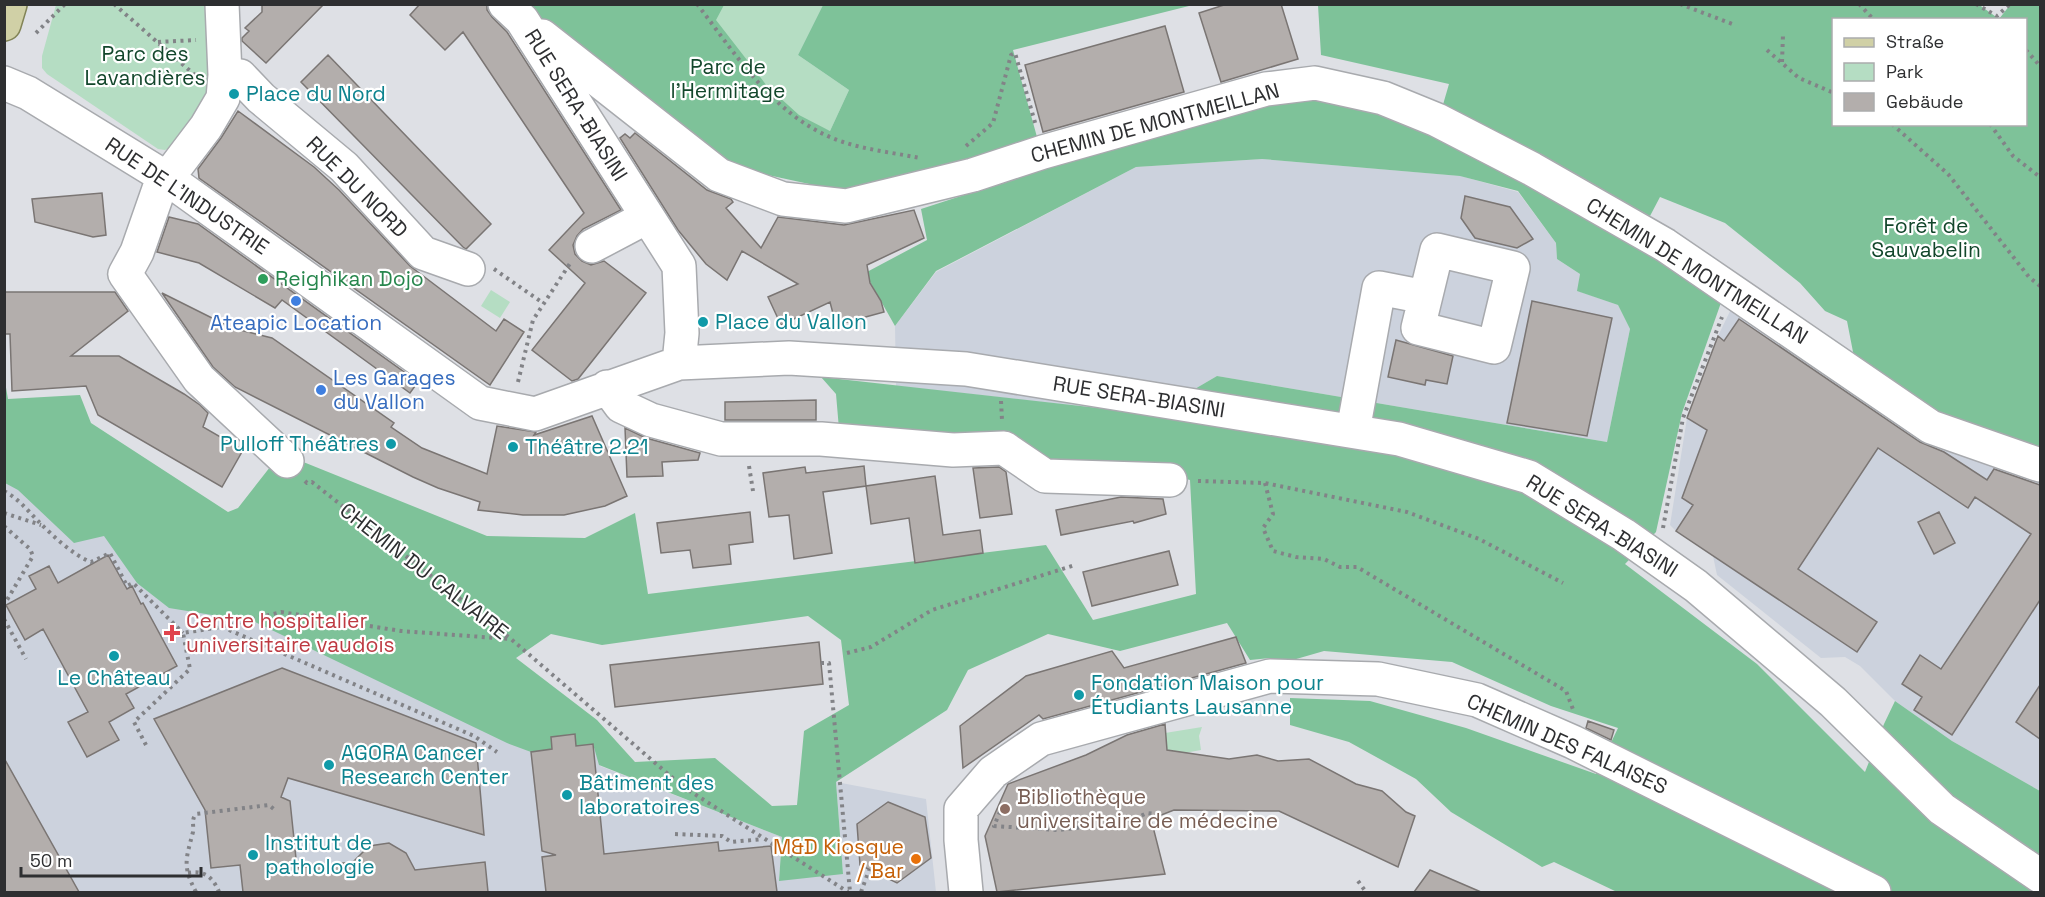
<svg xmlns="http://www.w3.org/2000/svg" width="2045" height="897" font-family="'Space Grotesk',sans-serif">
  <rect width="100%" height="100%" fill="#dee0e5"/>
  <path fill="#ccd2dd" d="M1262 159 1461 176 1518 192 1556 243 1557 259 1580 274 1578 291 1618 305 1630 329 1607 442 1217 376 1152 414 896 386 895 326 936 272 1136 167Z
    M1734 303 2040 471V791L1952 741 1895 701 1860 666 1845 657 1821 658 1717 575 1713 556 1676 531 1670 525 1687 418 1718 336Z
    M4 478 593 744 600 766 782 837 779 880 843 873 836 782 926 799 936 892H5Z"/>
  <path fill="#b5ddc3" d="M56 5H206L208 97 171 147 165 150 158 149 47 74 42 68V56Z
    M518 5H823L798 55 849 90 830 131Z
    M491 290 510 302 500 318 481 306Z
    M1202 727 1199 736 1201 750 1168 756 1165 733Z"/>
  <path fill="#7ec299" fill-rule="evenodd" d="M1978 4 1999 19 2010 5H2040V456L1944 425 1854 357 1847 321 1825 311 1800 283 1725 223 1660 197 1650 216 1559 166 1442 108 1449 84 1321 55 1318 5ZM1834 20H2026V124H1834Z
    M518 5H724L716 20 767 86 799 115 830 131 849 90 798 55 823 5H1193L1013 50 1037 137 1030 147 846 192 717 164Z
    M1318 99 1372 108 1433 130 1723 297 1682 413 1656 532 1625 564 1757 664 1865 772 1884 724 1895 701 1952 741 2040 791V892H1617L1554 862 1542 867 1451 812 1416 779 1349 742 1290 725V698L1370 701 1466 728 1596 774 1618 728 1551 706 1452 662 1324 651 1272 666 1270 658 1250 660 1227 623 1120 651 1048 634 968 670 947 710 836 782 843 874 779 881 782 837 599 765 593 744 576 746 574 734 551 737 552 749 531 752 507 743 255 622 169 608 137 583 104 536 74 543 18 490 5 483 4 376 8 399 80 395 91 423 228 512 238 508 281 453 487 536 585 538 635 513 648 594 1046 545 1093 620 1196 594 1190 480 1159 472 1041 482 1022 450 839 429 836 394 821 377 1152 414 1217 376 1607 442 1630 329 1618 305 1577 291 1580 274 1557 259 1556 243 1518 191 1460 176 1262 159 1136 167 936 271 895 326 865 273 927 240 921 209 1146 136 1268 103ZM808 616 841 640 849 705 804 731 797 805 772 806 715 758 635 762 597 720 516 658 551 634 602 645Z"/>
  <path fill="#b3aeac" stroke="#7a7573" stroke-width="1.5" d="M262 4H324L266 63 242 41V38L249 31 245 28 262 12Z
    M420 4H487V10L492 17 507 32 621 210 583 229 577 236 573 245 575 254 582 261 591 265 604 261 646 293 578 379 572 381 532 350 585 283 549 250 584 213 463 32 445 50 410 15Z
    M1227 4H1281L1298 59 1221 82 1199 13Z
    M1165 26 1184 92 1043 132 1025 65Z
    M328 55 491 224 466 249 463 247 301 82Z
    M238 111 314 167 339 190 410 266 496 331 504 319 524 332 490 385 199 178 198 169 221 138Z
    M635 133 707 190 731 199 733 202 726 208 761 248 778 217 844 225 914 210 924 238 867 265 870 283 881 301 884 312 836 325 830 302 781 325 768 297 798 284 742 251 727 280 706 264 678 230 620 138 625 134 630 138Z
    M102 193 106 235 93 237 35 222 32 199Z
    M1465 196 1510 207 1533 239 1517 248 1475 238 1461 218Z
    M169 217 198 224 418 382 410 393 282 300 275 308 199 263 157 252Z
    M4 292H115L128 311 71 356H119L184 394 200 405 208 413 203 427 243 450 222 487 98 415 86 386 12 391 10 334H4Z
    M162 293 232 328 272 338 394 423 391 427 422 448 487 474 497 426 536 432 534 435 592 416 627 496 605 506 564 515H523L478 510 480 502 438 488 413 477 235 387 213 367Z
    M1532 301 1612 318 1587 436 1507 423Z
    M1739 319 1920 442 1944 452 1987 480 1994 469 2040 485V600L1952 735 1914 710 1922 697 1902 684 1920 655 1941 669 2031 534 1975 497 1968 508 1878 448 1798 569 1877 622 1857 652 1676 531 1693 505 1682 498 1707 430 1687 418 1718 336 1724 341Z
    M1396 340 1453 356 1447 384 1426 380 1425 385 1388 377Z
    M816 400V420H725V402Z
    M625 428 646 438 700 453 698 460 662 462 663 476 627 477Z
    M864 466 866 486 823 492 832 553 794 559 789 515 769 517 763 473 805 467 806 473Z
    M999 467 1006 472 1012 514 980 518 973 468Z
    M935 476 943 535 980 530 983 553 915 563 909 518 871 524 866 486Z
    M1121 497 1163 499 1166 514 1134 523 1133 521 1061 535 1056 510Z
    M750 512 753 542 729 545 731 564 693 568 690 550 661 553 657 523Z
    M1939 512 1955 543 1934 554 1918 522Z
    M1169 551 1178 585 1092 606 1083 572Z
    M108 555 127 589 132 586 141 604 143 603 177 666 126 694 134 708 109 722 119 740 87 757 68 722 88 712 43 629 25 640 6 605 36 589 29 576 49 566 58 583Z
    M1236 637 1246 663 1043 719 1039 715 963 768 960 726 1026 676 1112 651 1124 668Z
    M819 642 823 684 615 707 610 665Z
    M282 668 476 743 484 835 288 778 281 797 290 801 297 868 353 862 369 846 389 843 406 853 415 870 485 862 488 892H243L240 865 211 868 205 810 154 719Z
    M2040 685V739L2016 722Z
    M1588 721 1614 730 1611 740 1586 728Z
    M1165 724 1167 750 1229 759 1257 755 1278 761 1309 759 1356 784 1382 791 1406 812 1415 816 1398 867 1279 811 1174 810 1151 819 1165 874 997 892 985 836 1008 784 1086 755 1127 735Z
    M575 734 576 746 593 744 604 854 718 842 719 851 771 846 777 892H546L542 857 556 855 542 851 531 752 552 749 551 737Z
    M4 758 79 892H4Z
    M888 802 925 817 931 858 897 883 860 865 857 824Z
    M1430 870 1481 892H1414Z"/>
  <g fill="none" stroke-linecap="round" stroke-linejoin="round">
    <g stroke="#a8aaae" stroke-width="36">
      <path id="minor" d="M222 4 225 75 223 98 206 127 159 189 137 252 125 274 199 379 287 461
        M505 4 522 20 679 266 682 333 679 363 789 358 966 369 1399 439 1529 477 1624 535 1696 586 1833 702 1942 809 2040 876
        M542 36 719 175 783 199 846 206 973 175 1043 152 1266 89 1315 83 1383 98 1437 120 1532 169 1665 245 1931 427 2040 465
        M225 75 240 76 261 98 344 167 423 253 468 269
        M4 83 28 93 168 179 480 403 535 414 679 363
        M592 246 647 217
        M1437 250 1513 268 1494 347 1418 328Z
        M607 387 621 406 651 420 721 439H821L953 450 1004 448 1045 476 1170 480
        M1353 431 1379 288 1425 297
        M966 892 961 840V809L993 772 1041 739 1270 676 1378 679 1477 700 1573 742 1874 892"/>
    </g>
    <g stroke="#828457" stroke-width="36">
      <path id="major" d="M4 24 10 4"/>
    </g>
    <path stroke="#828387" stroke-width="4" stroke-dasharray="3 4.5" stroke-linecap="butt" d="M114 4 197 77
      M697 4C738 57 776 120 843 142 867 150 895 153 920 158
      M1680 4 1735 25
      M1859 4 1874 20
      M1976 4 1997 16 2010 4
      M36 33 65 4
      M158 42 196 40
      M1767 50 1799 78 1834 93
      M2026 50 2040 66
      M1782 62 1783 35
      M1892 124 1948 174 2029 277 2040 286
      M1990 124 2013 156 2040 177
      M966 146 993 123 1011 55 1015 53 1036 126
      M494 269 543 303
      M518 382 533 320 571 262
      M1001 401 1002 420
      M749 466 753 491
      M305 481 307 483 312 482 511 639 682 786 848 892
      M1198 481 1265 483 1407 512 1479 539 1563 583
      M1265 483 1273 514 1263 528 1273 551 1296 557 1324 559 1340 567H1357L1566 691 1574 712
      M4 491C18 498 28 511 39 522 53 536 73 555 91 562L110 553 127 586 133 583 183 633
      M4 513 41 525
      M4 526 30 549 33 556 4 605
      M1663 528 1683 418 1722 317
      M4 619 26 659
      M222 627 474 736 497 752
      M847 653 871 647 932 610 1075 565
      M821 663H829L850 892
      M146 745 134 722 190 669 183 633 221 627 281 612 401 631 510 639
      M1003 805 994 826 1058 830 1128 822 1147 813 1162 815
      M675 834 722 836 731 842 763 839
      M188 873C204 870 213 877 219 892
      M1358 881 1366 892
      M196 892C182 866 186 859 193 832 194 825 191 820 196 814L269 805 276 811
      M861 892 869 870"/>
    <use href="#minor" stroke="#fff" stroke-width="33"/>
    <use href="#major" stroke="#d0d0a6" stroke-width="33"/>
  </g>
  <g fill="#0f9aa8" stroke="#fff" stroke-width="2">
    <circle cx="234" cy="94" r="6"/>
    <circle cx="703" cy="322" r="6"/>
    <circle cx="391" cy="444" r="6"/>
    <circle cx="513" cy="447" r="6"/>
    <circle cx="114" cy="656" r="6"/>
    <circle cx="1079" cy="695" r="6"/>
    <circle cx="329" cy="765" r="6"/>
    <circle cx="567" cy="795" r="6"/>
    <circle cx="253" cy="855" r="6"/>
  </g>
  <circle fill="#2e9e5b" stroke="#fff" stroke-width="2" cx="263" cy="279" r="6"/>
  <g fill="#3f7fe0" stroke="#fff" stroke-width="2">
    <circle cx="296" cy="301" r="6"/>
    <circle cx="321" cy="390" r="6"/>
  </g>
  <path fill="#e0444e" stroke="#fff" stroke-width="2" d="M169 624h6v6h6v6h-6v6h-6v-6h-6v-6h6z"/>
  <circle fill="#8d6e63" stroke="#fff" stroke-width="2" cx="1005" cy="809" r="6"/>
  <circle fill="#e8710a" stroke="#fff" stroke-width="2" cx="916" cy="859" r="6"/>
  <g text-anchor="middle" stroke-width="4.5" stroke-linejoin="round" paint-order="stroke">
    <g font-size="21" fill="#12462b" stroke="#fff">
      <text x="145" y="61">Parc des<tspan x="145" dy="24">Lavandières</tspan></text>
      <text x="728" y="74">Parc de<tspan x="728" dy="24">l'Hermitage</tspan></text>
      <text x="1926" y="233">Forêt de<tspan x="1926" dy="24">Sauvabelin</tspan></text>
    </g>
    <g font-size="21" fill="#0d838f" stroke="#fff" text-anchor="start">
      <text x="246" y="101">Place du Nord</text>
      <text x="715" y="329">Place du Vallon</text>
      <text x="379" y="451" text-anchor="end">Pulloff Théâtres</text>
      <text x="525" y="454">Théâtre 2.21</text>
      <text x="114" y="685" text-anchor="middle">Le Château</text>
      <text x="1091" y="690">Fondation Maison pour<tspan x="1091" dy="24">Étudiants Lausanne</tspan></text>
      <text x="341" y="760">AGORA Cancer<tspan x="341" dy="24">Research Center</tspan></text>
      <text x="579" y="790">Bâtiment des<tspan x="579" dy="24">laboratoires</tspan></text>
      <text x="265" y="850">Institut de<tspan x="265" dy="24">pathologie</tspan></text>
    </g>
    <g font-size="21" fill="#2e2f31" stroke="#fff">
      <text transform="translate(576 105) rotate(58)" y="7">RUE SERA-BIASINI</text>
      <text transform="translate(1155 123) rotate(-15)" y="7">CHEMIN DE MONTMEILLAN</text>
      <text transform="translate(357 187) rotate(45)" y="7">RUE DU NORD</text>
      <text transform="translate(187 196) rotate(34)" y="7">RUE DE L'INDUSTRIE</text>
      <text transform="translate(1697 271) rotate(32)" y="7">CHEMIN DE MONTMEILLAN</text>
      <text transform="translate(1139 397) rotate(9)" y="7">RUE SERA-BIASINI</text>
      <text transform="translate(1602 526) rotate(32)" y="7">RUE SERA-BIASINI</text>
      <text transform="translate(424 571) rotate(38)" y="7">CHEMIN DU CALVAIRE</text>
      <text transform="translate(1567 744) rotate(24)" y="7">CHEMIN DES FALAISES</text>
    </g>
    <g font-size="21" fill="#27864d" stroke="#fff" text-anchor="start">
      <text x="275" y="286">Reighikan Dojo</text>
    </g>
    <g font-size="21" fill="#366cbe" stroke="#fff">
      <text x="296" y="330">Ateapic Location</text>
      <text x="333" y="385" text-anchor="start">Les Garages<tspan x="333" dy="24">du Vallon</tspan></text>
    </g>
    <g font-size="21" fill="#be3a42" stroke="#fff" text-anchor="start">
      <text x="186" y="628">Centre hospitalier<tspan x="186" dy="24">universitaire vaudois</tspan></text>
    </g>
    <g font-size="21" fill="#785e54" stroke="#fff" text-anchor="start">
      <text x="1017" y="804">Bibliothèque<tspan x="1017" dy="24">universitaire de médecine</tspan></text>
    </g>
    <g font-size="21" fill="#c56008" stroke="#fff" text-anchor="end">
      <text x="904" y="854">M&amp;D Kiosque<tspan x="904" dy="24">/ Bar</tspan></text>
    </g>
  </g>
  <rect width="2045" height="897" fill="none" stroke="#2e2f31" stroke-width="12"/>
  <rect x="1832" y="18" width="195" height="108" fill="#ffffff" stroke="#abacad" stroke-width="1.5"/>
  <rect x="1844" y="38" width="30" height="9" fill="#d0d0a6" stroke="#abacad" stroke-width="1.5"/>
  <text x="1886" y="48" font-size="18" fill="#2e2f31">Straße</text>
  <rect x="1844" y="63" width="30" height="18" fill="#b5ddc3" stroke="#abacad" stroke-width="1.5"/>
  <text x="1886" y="78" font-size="18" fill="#2e2f31">Park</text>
  <rect x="1844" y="93" width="30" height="18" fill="#b3aeac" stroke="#abacad" stroke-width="1.5"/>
  <text x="1886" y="108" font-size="18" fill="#2e2f31">Gebäude</text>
  <path d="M21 867v9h180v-9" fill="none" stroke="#2e2f31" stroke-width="3"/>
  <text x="30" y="867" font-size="18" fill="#2e2f31" stroke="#ffffff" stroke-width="4.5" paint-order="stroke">50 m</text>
</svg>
